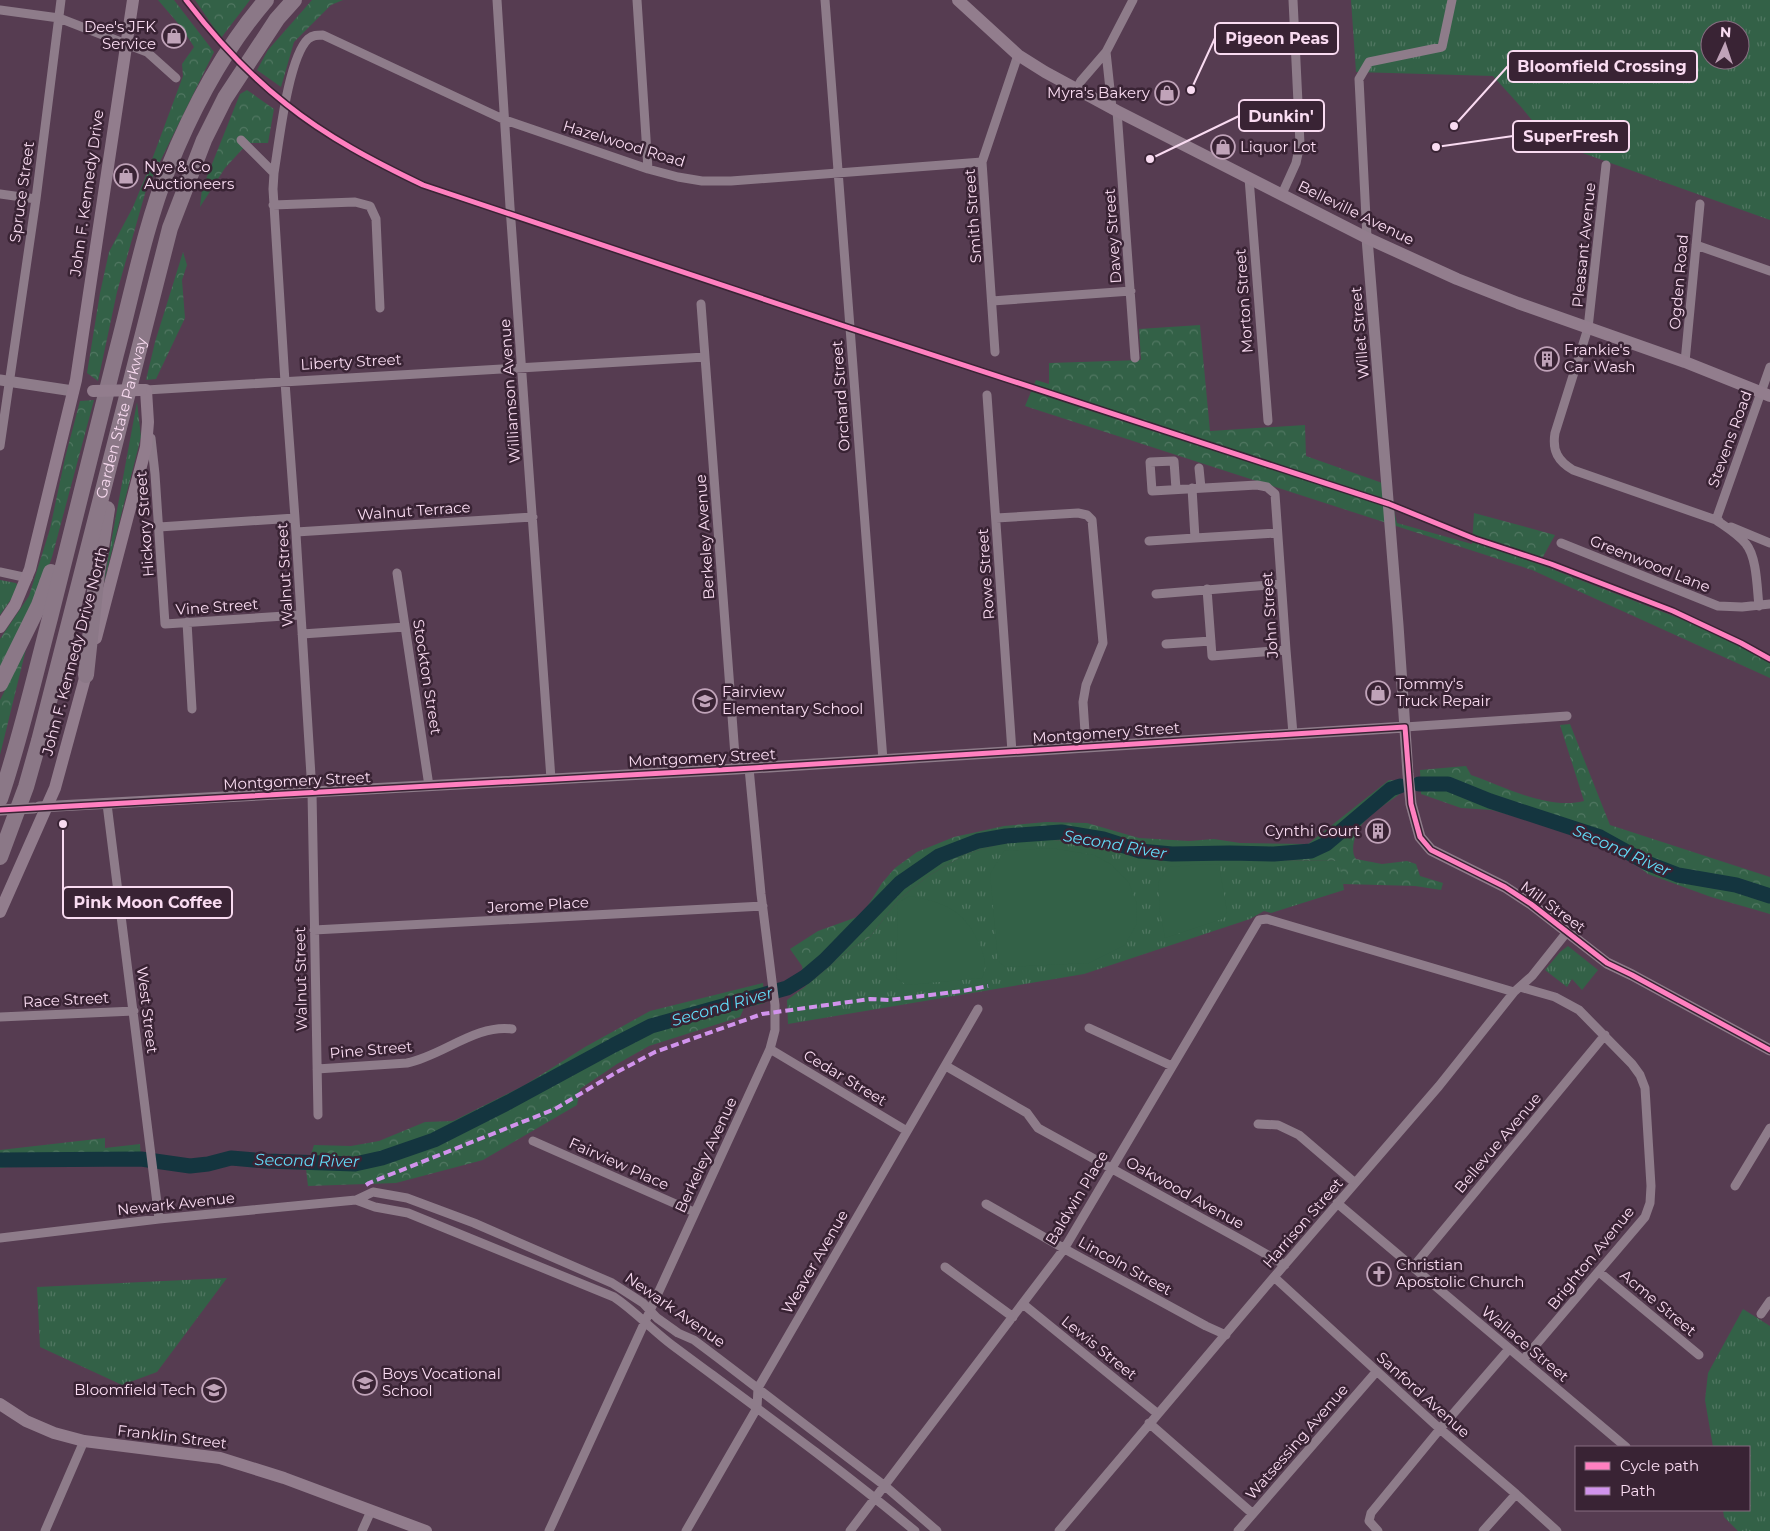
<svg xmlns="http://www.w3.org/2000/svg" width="1770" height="1531" font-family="Montserrat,sans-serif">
  <defs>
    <pattern id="grass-tufts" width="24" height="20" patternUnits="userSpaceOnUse" patternTransform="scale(1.25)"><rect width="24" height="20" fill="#336147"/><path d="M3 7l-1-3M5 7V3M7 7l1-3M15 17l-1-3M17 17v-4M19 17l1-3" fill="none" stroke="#517762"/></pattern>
    <pattern id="forest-crowns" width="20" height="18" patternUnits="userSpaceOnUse" patternTransform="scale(1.25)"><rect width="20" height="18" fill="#336147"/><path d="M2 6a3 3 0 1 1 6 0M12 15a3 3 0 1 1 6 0" fill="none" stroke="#517762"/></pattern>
  </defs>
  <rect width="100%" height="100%" fill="#563c51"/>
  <path fill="url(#grass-tufts)" fill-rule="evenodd" d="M1351 0H1770V220L1549 141 1522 108 1493 76 1356 72ZM1710 30H1740V60H1710Z
    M137 402 141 437 103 586Z
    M0 580 16 583 19 588 0 615Z
    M1042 839 1107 845 1138 858 1340 861 1344 890 1271 913 1264 911 1250 919 1084 974 788 1024 787 1000 806 986 852 948 870 937 898 900 928 876 966 854 1000 844Z
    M1568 946 1598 970 1582 990 1572 979 1567 987 1545 970 1560 952Z
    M227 1278 157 1372 122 1385 40 1347 37 1287Z
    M1743 1309 1770 1326V1531H1738L1724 1517 1723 1510H1749V1447H1713L1705 1400 1708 1373Z"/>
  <path fill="url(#forest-crowns)" d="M158 0H174L214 52 146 190 117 292 98 381 87 373 100 293 109 252 133 207 147 173 183 76 182 64 194 47 182 28Z
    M195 0H250L221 38Z
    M312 0H343L331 5 294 42 281 87 257 70 268 50Z
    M247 90 274 109 268 143H248L225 168 200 207 202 189 240 94Z
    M183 252 187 265 182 280 185 318 156 379 146 380 155 342Z
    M1200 325 1210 431 1305 425 1306 456 1388 485 1397 523 1472 544 1474 513 1555 535 1539 564 1699 626 1770 662V678L1532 570 1025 406 1036 380 1049 384V363L1141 360 1139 329Z
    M94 400 52 557 35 604 0 674V639L29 596 50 529 65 458 80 401Z
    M26 649 0 755V700Z
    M1570 724 1610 825 1770 877V914L1711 897 1648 874 1630 860 1589 840 1553 827 1492 810 1461 808 1421 794 1420 770 1466 766 1471 775C1505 787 1548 810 1584 801L1560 725Z
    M1389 780 1399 781 1401 793C1389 802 1372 812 1363 823 1356 831 1349 850 1356 859L1382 864 1407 861 1416 864 1420 876 1443 883 1441 890 1415 886 1343 884 1339 861 1138 858 1107 845 1042 839 1000 844 966 854 928 876 898 900 870 937 852 948 806 986 802 966 790 949 818 931 857 917 867 907 882 883 895 868 917 852 954 837 1004 826 1046 822 1087 823 1139 838 1189 841 1214 839 1240 843 1308 844Z
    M763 983 765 1003 744 1008 740 1017 649 1046 617 1064 580 1089 577 1105 483 1160 396 1183 308 1186 306 1169 314 1145 351 1146 379 1141 425 1122 453 1121 525 1085 585 1047 650 1011Z
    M105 1138V1148L140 1144 141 1159H63L0 1168V1150Z"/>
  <path fill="#336147" d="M1050 848 1094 855 1112 865 1129 883 1137 904 1136 925 1125 945 1089 963 1005 967 998 961 990 874 1004 851Z
    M1200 864 1219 865 1227 912 1222 919 1165 938 1160 912 1158 882 1170 867Z
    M909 896C946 902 967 912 981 948 985 958 987 967 982 978L907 985 896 978 898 903Z"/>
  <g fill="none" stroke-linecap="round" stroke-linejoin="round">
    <path stroke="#14353f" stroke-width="15" d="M1419 784H1448L1490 801 1600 837 1647 863 1678 875 1736 885 1770 896
      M0 1160 141 1159 190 1166 208 1164 231 1158 266 1161 355 1164 382 1158 434 1140 509 1102 614 1045 651 1026 787 988 805 977 825 960 900 883 939 856 978 841 1006 836 1061 832 1103 839 1140 851 1172 854 1230 853 1274 854 1311 851 1326 844 1391 789 1400 786"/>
    <path stroke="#8e7c8a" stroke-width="9" d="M497 0 510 207 551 779
      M637 0 648 169
      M825 0 883 760
      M0 10 59 18 126 44 147 52 176 78
      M1106 52 1112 108
      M1076 90 1081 81 1106 52 1133 0
      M1117 111 1135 358
      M241 140 274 173
      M1606 165 1588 328 1555 433C1552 451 1558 461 1573 470L1716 520C1726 527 1738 534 1746 544 1757 557 1757 589 1759 606
      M1249 178 1268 421
      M0 194 36 199
      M1282 194 1296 163 1300 144 1293 0
      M273 205 355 202 370 206 376 219 380 308
      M1367 238 1359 79 1369 62 1442 47 1452 0
      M1696 245 1770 271
      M992 301 1131 291
      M701 304 736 769
      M995 352 982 162 1018 55
      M1685 362 1700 204
      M146 390 705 357
      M987 395 1012 752
      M151 438 155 474 165 624 300 615
      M0 446 36 199 61 0
      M1199 468 1201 488
      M1192 488 1195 538 1277 533
      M1176 489 1174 461 1150 462 1152 491 1257 485 1267 487 1275 494 1286 650 1293 734
      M996 518 1078 513 1087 515 1092 520 1103 643 1086 685 1083 702 1086 747
      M1719 521 1716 520 1770 367
      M159 527 295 518
      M1731 527 1770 543
      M296 532 533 517
      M1149 541 1195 538
      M1561 543 1718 606 1742 607 1770 604
      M0 572 28 578
      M397 573 429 786
      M1207 589 1212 656 1286 650
      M1156 594 1281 584
      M187 622 192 709
      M302 634 405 627
      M1166 644 1211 641
      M1405 727 1567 716
      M107 804 159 1219
      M314 930 763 906
      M1520 987 1555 997 1579 1010 1632 1064 1640 1075 1645 1088 1651 1186 1650 1203 1645 1217 1523 1360
      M0 1017 134 1011
      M1089 1028 1172 1066
      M770 1049 907 1131
      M946 1066 1027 1113 1038 1128 1245 1242 1285 1265
      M317 1069 407 1063C442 1056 476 1024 512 1029
      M318 1115 312 792 295 518 285 382 273 189 274 173C279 143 288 58 308 39 313 35 317 35 323 35L505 120 648 169 678 177 702 181H731L982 162
      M1258 1124 1278 1125 1299 1135 1355 1183
      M533 1141 694 1212
      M1735 1186 1770 1128
      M356 1200 375 1207 408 1213 614 1297C635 1311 652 1330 672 1345 754 1406 837 1466 915 1531
      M1337 1203 1626 1447
      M986 1204 1072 1253 1206 1326 1226 1335
      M0 1238 159 1219 356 1200 373 1192 407 1198 474 1223 612 1283 643 1303 657 1318 678 1333 694 1340 718 1358 885 1486 937 1531
      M945 1267 1013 1317
      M1413 1267 1605 1035
      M1599 1272 1699 1355
      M1274 1277 1440 1429 1516 1494 1557 1531
      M1023 1304 1158 1414
      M1761 1314 1770 1301
      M1149 1423 1253 1514
      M45 1531 84 1441
      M362 1531 371 1511
      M549 1531 770 1049 775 1030V1005L761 894 749 768
      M686 1531 757 1408 758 1388 978 1009
      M850 1531 1064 1249 1259 920 1267 919 1514 992
      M1059 1531 1274 1277 1439 1086 1514 992 1532 976 1567 932
      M1238 1531 1376 1372
      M1378 1531 1369 1521 1371 1513 1440 1429 1509 1349
      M1483 1531 1516 1494"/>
    <path stroke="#8e7c8a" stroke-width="11" d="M1367 238 1398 625 1408 774 1411 804 1420 837 1431 850 1505 887 1531 904 1607 963 1632 975 1770 1050
      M0 380 73 391
      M39 807 736 769 1405 727"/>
    <path stroke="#927d8d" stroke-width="12" d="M958 0 1018 55 1045 72 1117 111 1367 238 1457 279 1518 303 1685 362 1770 396
      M0 627 15 605 30 569 76 380 133 0
      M96 638 146 447 148 422 146 390H141
      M0 912 55 788 88 667
      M0 1404 26 1421 54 1433 84 1441 220 1458 284 1478 426 1531"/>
    <g stroke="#8b7887" stroke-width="16">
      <path d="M86 675 97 573 107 509"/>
      <path d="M0 684 39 605 51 572"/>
      <path d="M0 799C20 740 34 679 50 618 72 530 94 442 116 354 132 294 145 226 168 169 192 109 224 49 266 0"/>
      <path id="s1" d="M0 857 26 787 39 741 170 228 204 140 225 98 277 19 294 0"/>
    </g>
    <path stroke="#8e7c8a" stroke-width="11" d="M0 810 34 808"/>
    <path stroke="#927d8d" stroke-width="12" d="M93 391 141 390"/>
    <path stroke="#d193ec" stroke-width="4" stroke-dasharray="8 4" stroke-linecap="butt" d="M366 1185 369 1183 555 1109 617 1072 655 1052 762 1014 870 999 889 1000 963 991 988 986"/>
    <g stroke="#392334" stroke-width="8">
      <path id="cycleway" d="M186 0C215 38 248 74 286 104 327 137 375 162 423 185L850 328 1389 504 1475 539 1551 564 1673 611 1741 643 1770 659
        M0 810 736 769 1405 727 1411 804 1420 837 1431 850 1505 887 1531 904 1607 963 1632 975 1770 1050"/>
    </g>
    <use href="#cycleway" stroke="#ff80c0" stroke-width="5"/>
  </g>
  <defs>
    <g id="shop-ring" transform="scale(1.25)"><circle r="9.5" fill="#392334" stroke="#c0a3b9" stroke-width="1.5"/><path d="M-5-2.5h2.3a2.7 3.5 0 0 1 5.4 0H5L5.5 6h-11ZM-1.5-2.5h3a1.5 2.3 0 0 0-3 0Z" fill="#c0a3b9"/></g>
    <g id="building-ring" transform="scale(1.25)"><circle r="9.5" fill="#392334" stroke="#c0a3b9" stroke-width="1.5"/><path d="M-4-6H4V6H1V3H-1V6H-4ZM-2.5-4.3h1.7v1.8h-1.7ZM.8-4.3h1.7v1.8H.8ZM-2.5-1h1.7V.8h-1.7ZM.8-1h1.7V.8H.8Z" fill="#c0a3b9"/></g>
    <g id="school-ring" transform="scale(1.25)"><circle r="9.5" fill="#392334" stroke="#c0a3b9" stroke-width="1.5"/><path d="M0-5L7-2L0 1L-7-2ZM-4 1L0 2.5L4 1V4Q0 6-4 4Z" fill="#c0a3b9"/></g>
    <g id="church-ring" transform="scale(1.25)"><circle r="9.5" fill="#392334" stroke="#c0a3b9" stroke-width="1.5"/><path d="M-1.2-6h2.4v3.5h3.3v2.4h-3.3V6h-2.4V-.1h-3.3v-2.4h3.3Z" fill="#c0a3b9"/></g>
  </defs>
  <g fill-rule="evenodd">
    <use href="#shop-ring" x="174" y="36"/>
    <use href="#shop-ring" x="1167" y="93"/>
    <use href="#shop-ring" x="1223" y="147"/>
    <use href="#shop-ring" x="126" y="176"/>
    <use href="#building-ring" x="1547" y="359"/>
    <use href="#shop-ring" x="1378" y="693"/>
    <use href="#school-ring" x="705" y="701"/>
    <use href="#building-ring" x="1378" y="831"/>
    <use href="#church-ring" x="1379" y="1274"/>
    <use href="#school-ring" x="365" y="1383"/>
    <use href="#school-ring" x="214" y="1390"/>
  </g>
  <g text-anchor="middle" stroke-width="5" stroke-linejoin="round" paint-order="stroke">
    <g font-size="15" fill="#f9dbf1" stroke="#392334" text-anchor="start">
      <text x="156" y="32" text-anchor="end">Dee's JFK<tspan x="156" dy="17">Service</tspan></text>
      <text x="1150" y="98" text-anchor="end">Myra's Bakery</text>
      <text x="1240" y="152">Liquor Lot</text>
      <text x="144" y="172">Nye &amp; Co<tspan x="144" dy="17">Auctioneers</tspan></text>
      <text x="1564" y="355">Frankie's<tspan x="1564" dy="17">Car Wash</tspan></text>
      <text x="1396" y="689">Tommy's<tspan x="1396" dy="17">Truck Repair</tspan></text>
      <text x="722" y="697">Fairview<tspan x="722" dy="17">Elementary School</tspan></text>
      <text x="1360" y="836" text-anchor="end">Cynthi Court</text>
      <text x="1396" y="1270">Christian<tspan x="1396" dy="17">Apostolic Church</tspan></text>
      <text x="382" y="1379">Boys Vocational<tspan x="382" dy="17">School</tspan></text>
      <text x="196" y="1395" text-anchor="end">Bloomfield Tech</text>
    </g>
    <g font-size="15" fill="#f9dbf1" stroke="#392334">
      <text transform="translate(624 144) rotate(17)" y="5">Hazelwood Road</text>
      <text transform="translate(22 192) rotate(-82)" y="5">Spruce Street</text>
      <text transform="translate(87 193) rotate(-82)" y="5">John F. Kennedy Drive</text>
      <text transform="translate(1356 213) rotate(26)" y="5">Belleville Avenue</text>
      <text transform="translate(973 216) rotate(-94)" y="5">Smith Street</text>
      <text transform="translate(1113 236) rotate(-94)" y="5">Davey Street</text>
      <text transform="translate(1584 245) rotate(-84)" y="5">Pleasant Avenue</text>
      <text transform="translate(1679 282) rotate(-85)" y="5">Ogden Road</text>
      <text transform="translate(1244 301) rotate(-94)" y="5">Morton Street</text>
      <text transform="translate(1360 333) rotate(-95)" y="5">Willet Street</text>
      <text transform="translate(351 362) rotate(-3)" y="5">Liberty Street</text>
      <text transform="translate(510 391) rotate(-94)" y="5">Williamson Avenue</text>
      <text transform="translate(841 396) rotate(-94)" y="5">Orchard Street</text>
      <text dy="5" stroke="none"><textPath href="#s1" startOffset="456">Garden State Parkway</textPath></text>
      <text transform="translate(1730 439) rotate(-70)" y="5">Stevens Road</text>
      <text transform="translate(414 511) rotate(-4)" y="5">Walnut Terrace</text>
      <text transform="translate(145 524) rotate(-94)" y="5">Hickory Street</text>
      <text transform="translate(705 537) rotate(-94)" y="5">Berkeley Avenue</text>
      <text transform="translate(1650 564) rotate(22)" y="5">Greenwood Lane</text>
      <text transform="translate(986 574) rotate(-94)" y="5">Rowe Street</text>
      <text transform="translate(285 575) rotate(-93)" y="5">Walnut Street</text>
      <text transform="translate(217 607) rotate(-4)" y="5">Vine Street</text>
      <text transform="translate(1270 615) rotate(-94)" y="5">John Street</text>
      <text transform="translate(75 651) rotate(-75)" y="5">John F. Kennedy Drive North</text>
      <text transform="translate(427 677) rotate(81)" y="5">Stockton Street</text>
      <text transform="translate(1106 733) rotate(-4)" y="5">Montgomery Street</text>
      <text transform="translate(702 758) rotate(-3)" y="5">Montgomery Street</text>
      <text transform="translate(297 781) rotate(-3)" y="5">Montgomery Street</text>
      <text transform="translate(538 905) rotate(-3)" y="5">Jerome Place</text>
      <text transform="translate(1553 907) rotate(36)" y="5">Mill Street</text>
      <text transform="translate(301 979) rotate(-91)" y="5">Walnut Street</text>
      <text transform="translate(66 1000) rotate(-3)" y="5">Race Street</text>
      <text transform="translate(147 1010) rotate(83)" y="5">West Street</text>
      <text transform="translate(371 1050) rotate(-5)" y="5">Pine Street</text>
      <text transform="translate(845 1078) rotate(31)" y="5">Cedar Street</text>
      <text transform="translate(1498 1143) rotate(-50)" y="5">Bellevue Avenue</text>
      <text transform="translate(706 1155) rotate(-65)" y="5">Berkeley Avenue</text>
      <text transform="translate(619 1164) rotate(24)" y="5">Fairview Place</text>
      <text transform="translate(1185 1193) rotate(29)" y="5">Oakwood Avenue</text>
      <text transform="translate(1077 1198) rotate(-59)" y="5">Baldwin Place</text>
      <text transform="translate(176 1204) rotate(-6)" y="5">Newark Avenue</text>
      <text transform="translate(1303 1223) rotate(-49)" y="5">Harrison Street</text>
      <text transform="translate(1591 1258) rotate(-51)" y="5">Brighton Avenue</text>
      <text transform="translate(815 1262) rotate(-60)" y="5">Weaver Avenue</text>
      <text transform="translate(1125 1266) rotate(29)" y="5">Lincoln Street</text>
      <text transform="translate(1658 1303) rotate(40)" y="5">Acme Street</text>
      <text transform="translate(675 1310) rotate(35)" y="5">Newark Avenue</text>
      <text transform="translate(1525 1344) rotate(40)" y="5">Wallace Street</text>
      <text transform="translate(1099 1348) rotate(39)" y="5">Lewis Street</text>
      <text transform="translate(1423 1395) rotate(42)" y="5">Sanford Avenue</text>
      <text transform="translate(172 1437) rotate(7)" y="5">Franklin Street</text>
      <text transform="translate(1297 1442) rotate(-49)" y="5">Watsessing Avenue</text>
    </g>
    <g font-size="16" font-style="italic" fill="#62dcf8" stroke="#392334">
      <text transform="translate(1115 844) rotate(10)" y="6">Second River</text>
      <text transform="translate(1622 850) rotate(24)" y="6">Second River</text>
      <text transform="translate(722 1006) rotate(-16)" y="6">Second River</text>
      <text transform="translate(307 1160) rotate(1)" y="6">Second River</text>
    </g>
  </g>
  <path fill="none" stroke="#f9dbf1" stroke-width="2" d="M1191 90L1215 38M1454 126L1508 66M1150 159L1239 116M1436 147L1513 136M63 824L63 903"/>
  <g fill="#f9dbf1" stroke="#392334" stroke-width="2">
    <circle cx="1191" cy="90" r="5"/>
    <circle cx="1454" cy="126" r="5"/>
    <circle cx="1150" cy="159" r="5"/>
    <circle cx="1436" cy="147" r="5"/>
    <circle cx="63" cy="824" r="5"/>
  </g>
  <g fill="#392334" stroke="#f9dbf1" stroke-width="2">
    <rect x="1215" y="23" width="123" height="31" rx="5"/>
    <rect x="1508" y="51" width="189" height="31" rx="5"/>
    <rect x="1239" y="100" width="85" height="31" rx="5"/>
    <rect x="1513" y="121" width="116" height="31" rx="5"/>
    <rect x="63" y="887" width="169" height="31" rx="5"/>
  </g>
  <g font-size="16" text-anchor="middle" font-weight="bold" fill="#f9dbf1">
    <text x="1277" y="44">Pigeon Peas</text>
    <text x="1602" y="72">Bloomfield Crossing</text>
    <text x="1281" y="122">Dunkin'</text>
    <text x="1571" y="142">SuperFresh</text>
    <text x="148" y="908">Pink Moon Coffee</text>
  </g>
  <rect x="1575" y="1446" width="175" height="65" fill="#392334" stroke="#866d80"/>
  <rect x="1585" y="1462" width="25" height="8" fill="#ff80c0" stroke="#866d80"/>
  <text x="1620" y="1471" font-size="15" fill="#f9dbf1">Cycle path</text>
  <rect x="1585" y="1487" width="25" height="8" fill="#d193ec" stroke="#866d80"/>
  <text x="1620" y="1496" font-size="15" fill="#f9dbf1">Path</text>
  <g transform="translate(1725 45) rotate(3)"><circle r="24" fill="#392334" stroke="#866d80"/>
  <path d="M0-4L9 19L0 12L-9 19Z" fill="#c0a3b9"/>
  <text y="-8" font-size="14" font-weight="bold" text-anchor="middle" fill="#f9dbf1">N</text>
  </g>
</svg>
